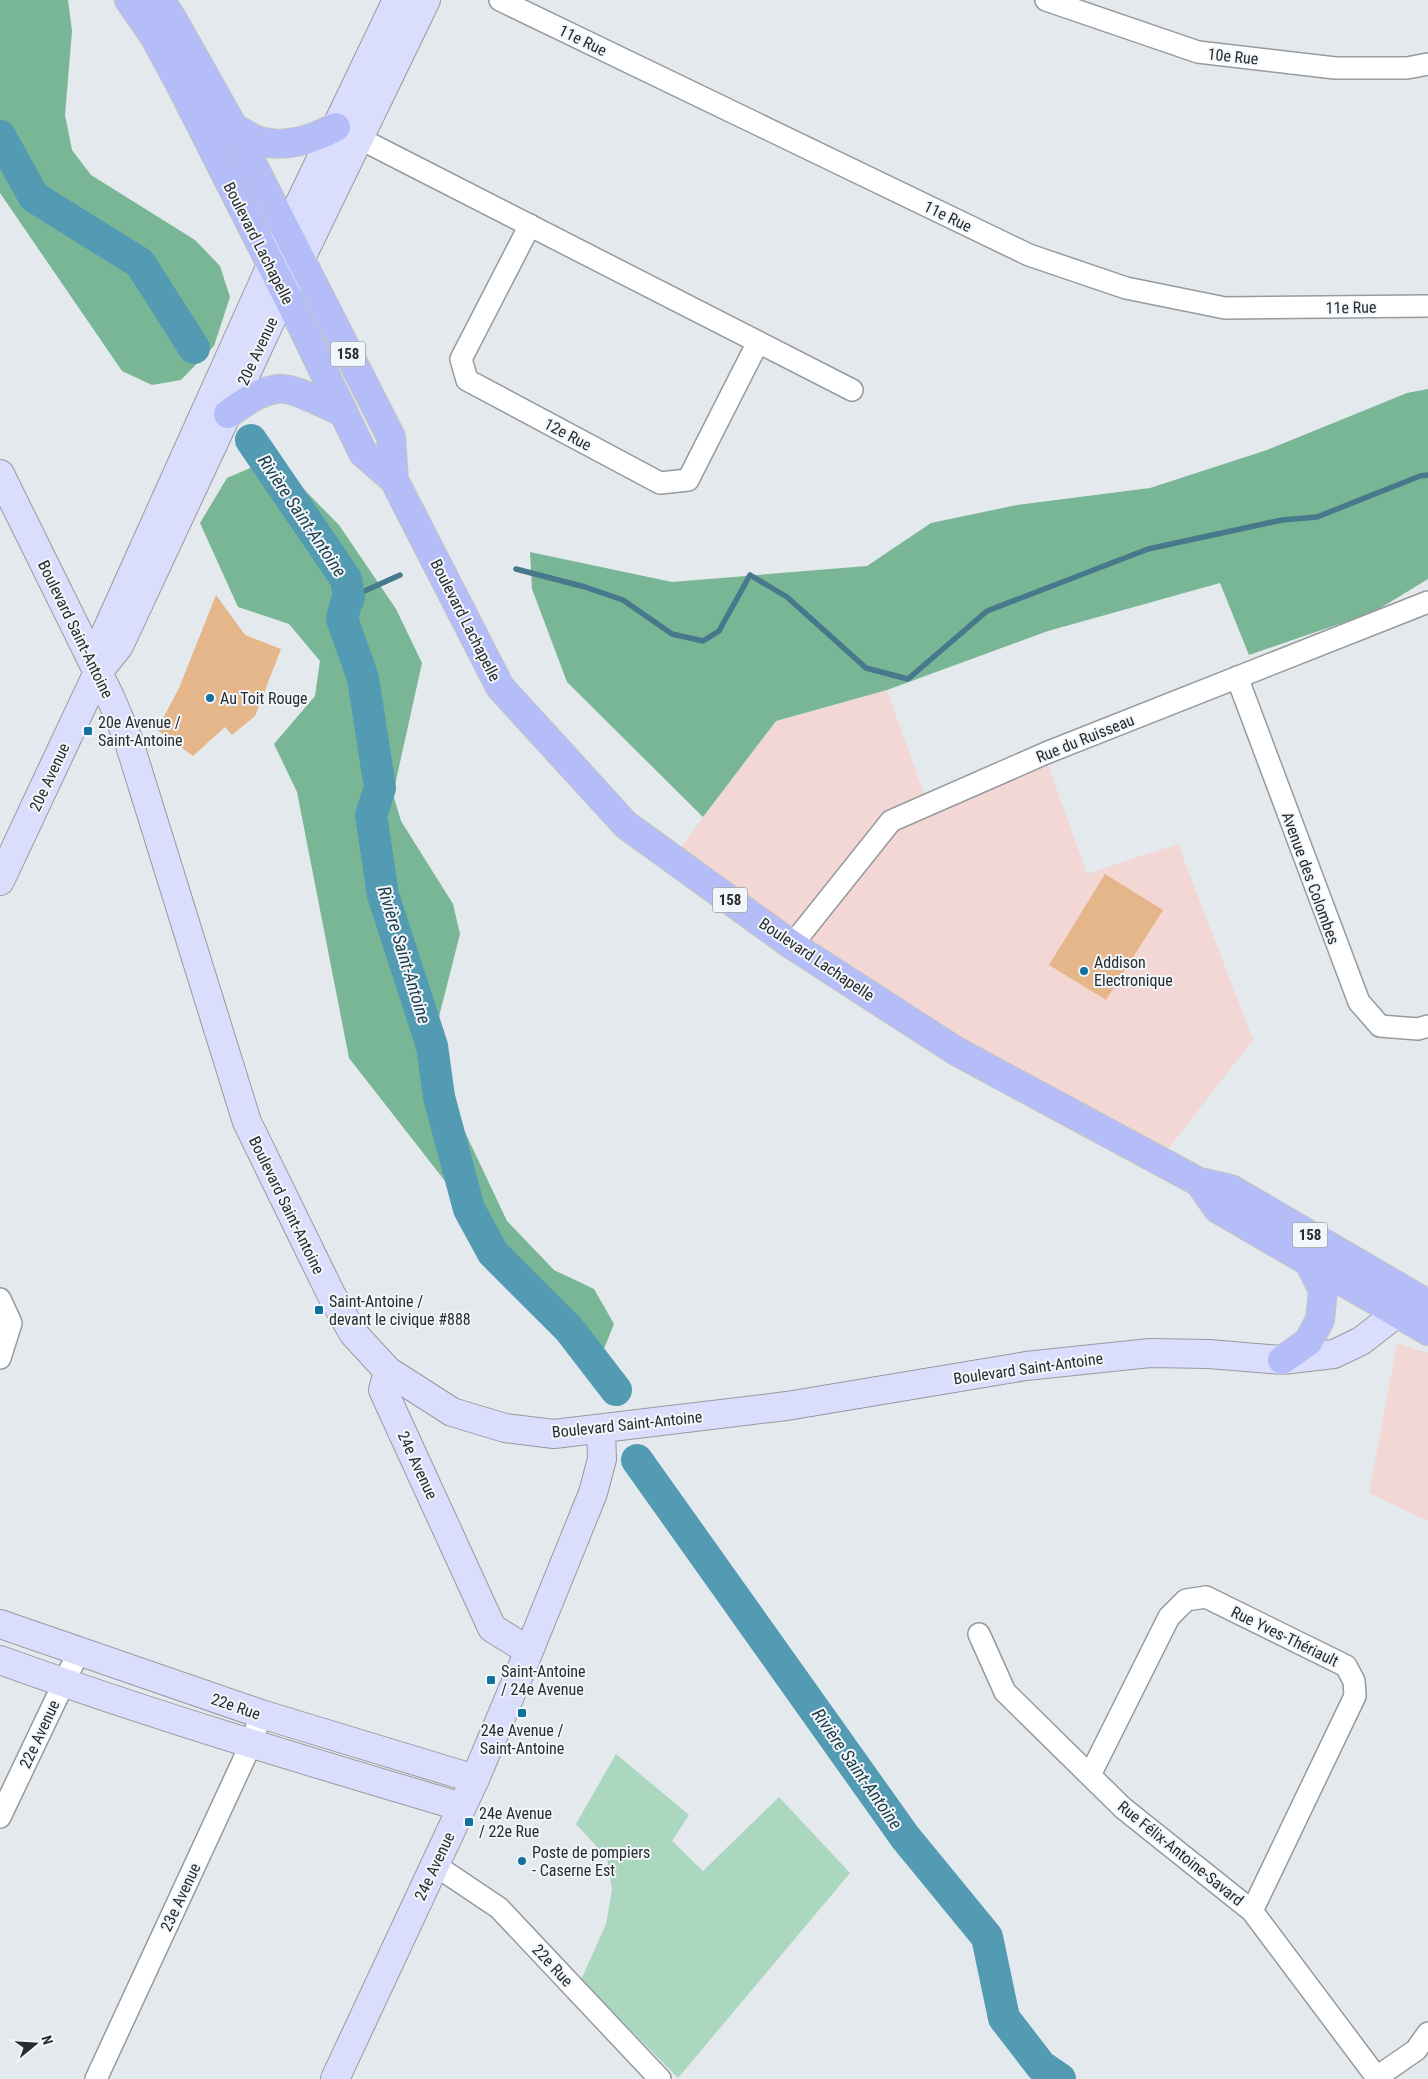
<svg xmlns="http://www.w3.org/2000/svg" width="1428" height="2079" font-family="'Roboto Condensed',sans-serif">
  <rect width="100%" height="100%" fill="#e4e9ed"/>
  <path fill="#f2d7d4" d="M887 690 928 805 1046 759 1087 874 1178 844 1253 1040 1154 1167 712 887 680 848 776 721Z
    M1397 1343 1428 1353V1521L1369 1493Z"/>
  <path fill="#aad7bd" d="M616 1754 689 1815 672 1841 703 1871 779 1797 850 1873 678 2078 581 1980 606 1924 612 1890 607 1858 576 1824Z"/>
  <path fill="#79b695" d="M0 0H68L72 31 65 115 72 150 91 175 195 240 220 266 230 297 214 346 181 380 152 385 122 371 0 193Z
    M1428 389V579L1374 612 1249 655 1220 583 1048 631 887 690 776 721 703 817 567 682 532 589 530 552 672 582 867 566 931 523 1017 505 1150 488 1267 450 1407 393Z
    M273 458 339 525 396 609 422 663 393 794 401 821 453 904 460 934 429 1056 507 1221 554 1270 594 1289 614 1324 601 1356 516 1272 349 1058 297 792 274 744 315 696 320 661 289 624 238 607 200 523 227 478Z"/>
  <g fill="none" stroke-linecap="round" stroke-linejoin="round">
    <path stroke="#46798b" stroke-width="5.5" d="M516 569 585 587 623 600 672 634 703 641 719 631 750 575 787 597 866 668 908 679 987 611 1148 549 1282 520 1317 517 1420 476 1428 475
      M349 598 400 575"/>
    <path stroke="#539ab3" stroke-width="32" d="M0 136 34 197 140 263 194 348
      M251 440 346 579 349 598 346 603 342 619 363 678 380 788 371 815 383 895 432 1046 439 1097 469 1209 493 1253 569 1329 616 1390
      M637 1460 905 1837 987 1937 1004 2018 1041 2066 1060 2079"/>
  </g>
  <path fill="#e6b68b" d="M216 595 245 635 281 649 255 716 232 735 225 727 193 756 157 730 179 688Z
    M1105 874 1163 910 1106 1000 1049 965Z"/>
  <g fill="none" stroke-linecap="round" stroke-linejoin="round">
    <g stroke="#969a9e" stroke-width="24">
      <path id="street" d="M500 0 1029 255 1126 288 1225 308 1428 306
        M1046 0 1198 52 1335 68H1407L1428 64
        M345 131 852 390
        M530 225 461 359 467 380 660 483 688 480 758 342
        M1237 677 1359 1002 1380 1026 1418 1029 1428 1026
        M792 945 891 821 1046 753 1428 602
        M0 1299 11 1323 0 1358
        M979 1634 1005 1692 1123 1808 1252 1911 1378 2079
        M1090 1775 1169 1617 1186 1600 1206 1597 1346 1666 1354 1681 1355 1696 1252 1911
        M0 1817 79 1651
        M435 1865 499 1908 660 2079
        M1377 2077 1416 2050 1428 2033
        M96 2079 251 1744 261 1714"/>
    </g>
    <g stroke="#969a9e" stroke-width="30">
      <path id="secondary" d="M0 474 111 699 128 739 247 1122 331 1294 353 1333 388 1371 452 1412 505 1428 554 1434 787 1406 1026 1366 1150 1353 1209 1354 1282 1360 1334 1354 1361 1341 1414 1300
        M103 639 286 232 397 0
        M0 881 98 672 119 646 271 320 426 0
        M388 1371 383 1390 492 1628 529 1651
        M0 1624 261 1714 475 1779
        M0 1660C152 1715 307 1761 462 1807
        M335 2079 475 1779 529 1651 593 1493 602 1459 601 1429"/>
    </g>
    <g stroke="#c3c4c4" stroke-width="30">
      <path id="primary" d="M129 0 154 36 182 88 295 312 363 453 394 480 500 687 626 825 792 945 956 1051 1199 1182 1231 1189 1428 1304
        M160 0 172 18 234 128 391 437 394 480
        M234 128C242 132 251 138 259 141 286 149 313 139 336 127
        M228 414C243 403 258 392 277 389 292 386 330 407 344 413
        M1199 1182 1218 1209 1428 1331
        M1282 1360 1308 1342 1320 1320 1323 1290 1309 1262"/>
    </g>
    <use href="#street" stroke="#fff" stroke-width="21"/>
    <use href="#secondary" stroke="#dadefc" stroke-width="28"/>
    <use href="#primary" stroke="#b5bdf8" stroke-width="28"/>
  </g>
  <g fill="#11709e" stroke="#f1f6fa" stroke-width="2">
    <circle cx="210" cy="698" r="5"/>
    <rect x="83" y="726" width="10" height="10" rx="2.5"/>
    <circle cx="1084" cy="971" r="5"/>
    <rect x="314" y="1305" width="10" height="10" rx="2.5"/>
    <rect x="486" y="1675" width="10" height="10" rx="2.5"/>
    <rect x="517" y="1708" width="10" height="10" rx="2.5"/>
    <rect x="464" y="1817" width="10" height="10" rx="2.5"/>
    <circle cx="522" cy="1861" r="5"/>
  </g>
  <g text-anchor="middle" stroke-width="4" stroke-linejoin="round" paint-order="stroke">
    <g fill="#f1f6fa" stroke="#65686a" stroke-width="1">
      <rect x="330.5" y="341.5" width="35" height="25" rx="4"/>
      <rect x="712.5" y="887.5" width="35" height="25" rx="4"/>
      <rect x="1292.5" y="1222.5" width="35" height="25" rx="4"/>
    </g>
    <g font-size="15" font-weight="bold" fill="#292b2d">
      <text x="348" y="359">158</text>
      <text x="730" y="905">158</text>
      <text x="1310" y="1240">158</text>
    </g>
    <g font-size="16" fill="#292b2d" stroke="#f1f6fa">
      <text transform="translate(583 40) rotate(26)" y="6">11e Rue</text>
      <text transform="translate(1233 56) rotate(6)" y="6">10e Rue</text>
      <text transform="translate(948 216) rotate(26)" y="6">11e Rue</text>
      <text transform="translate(259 243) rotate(63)" y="6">Boulevard Lachapelle</text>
      <text transform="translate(1351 307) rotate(-1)" y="6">11e Rue</text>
      <text transform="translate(257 351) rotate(-65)" y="6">20e Avenue</text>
      <text transform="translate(568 434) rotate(28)" y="6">12e Rue</text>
      <text transform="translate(466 620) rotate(63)" y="6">Boulevard Lachapelle</text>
      <text transform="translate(76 629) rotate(64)" y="6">Boulevard Saint-Antoine</text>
      <text transform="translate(1085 738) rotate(-22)" y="6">Rue du Ruisseau</text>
      <text transform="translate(49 777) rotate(-65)" y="6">20e Avenue</text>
      <text transform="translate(1311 878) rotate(70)" y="6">Avenue des Colombes</text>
      <text transform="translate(817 959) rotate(34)" y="6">Boulevard Lachapelle</text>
      <text transform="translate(287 1205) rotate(64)" y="6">Boulevard Saint-Antoine</text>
      <text transform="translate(1028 1368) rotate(-8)" y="6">Boulevard Saint-Antoine</text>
      <text transform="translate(627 1424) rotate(-6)" y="6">Boulevard Saint-Antoine</text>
      <text transform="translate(418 1465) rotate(65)" y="6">24e Avenue</text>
      <text transform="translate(1285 1636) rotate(26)" y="6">Rue Yves-Thériault</text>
      <text transform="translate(236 1706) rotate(19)" y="6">22e Rue</text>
      <text transform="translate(39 1734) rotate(-65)" y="6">22e Avenue</text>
      <text transform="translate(1181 1853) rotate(39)" y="6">Rue Félix-Antoine-Savard</text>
      <text transform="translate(434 1866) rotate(-65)" y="6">24e Avenue</text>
      <text transform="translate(180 1897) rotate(-65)" y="6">23e Avenue</text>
      <text transform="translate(553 1965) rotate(47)" y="6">22e Rue</text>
    </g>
    <g font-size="16" fill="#292b2d" stroke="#f1f6fa" text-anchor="start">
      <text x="220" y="704">Au Toit Rouge</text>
      <text x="98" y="728">20e Avenue /<tspan x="98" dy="18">Saint-Antoine</tspan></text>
      <text x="1094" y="968">Addison<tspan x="1094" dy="18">Electronique</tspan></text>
      <text x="329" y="1307">Saint-Antoine /<tspan x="329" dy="18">devant le civique #888</tspan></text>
      <text x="501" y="1677">Saint-Antoine<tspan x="501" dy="18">/ 24e Avenue</tspan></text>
      <text x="522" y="1736" text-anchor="middle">24e Avenue /<tspan x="522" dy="18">Saint-Antoine</tspan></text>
      <text x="479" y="1819">24e Avenue<tspan x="479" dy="18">/ 22e Rue</tspan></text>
      <text x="532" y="1858">Poste de pompiers<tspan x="532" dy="18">- Caserne Est</tspan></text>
    </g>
    <g font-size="18" font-style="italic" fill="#1b3d49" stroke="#f1f6fa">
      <text transform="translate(302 516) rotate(56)" y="6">Rivière Saint-Antoine</text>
      <text transform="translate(404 955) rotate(73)" y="6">Rivière Saint-Antoine</text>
      <text transform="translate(857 1769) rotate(55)" y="6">Rivière Saint-Antoine</text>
    </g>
  </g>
  <g transform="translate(35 2044) rotate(72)" stroke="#f1f6fa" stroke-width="4" paint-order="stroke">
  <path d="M0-4L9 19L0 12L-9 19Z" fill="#292b2d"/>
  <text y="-8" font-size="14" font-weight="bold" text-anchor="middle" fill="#292b2d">N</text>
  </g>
</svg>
